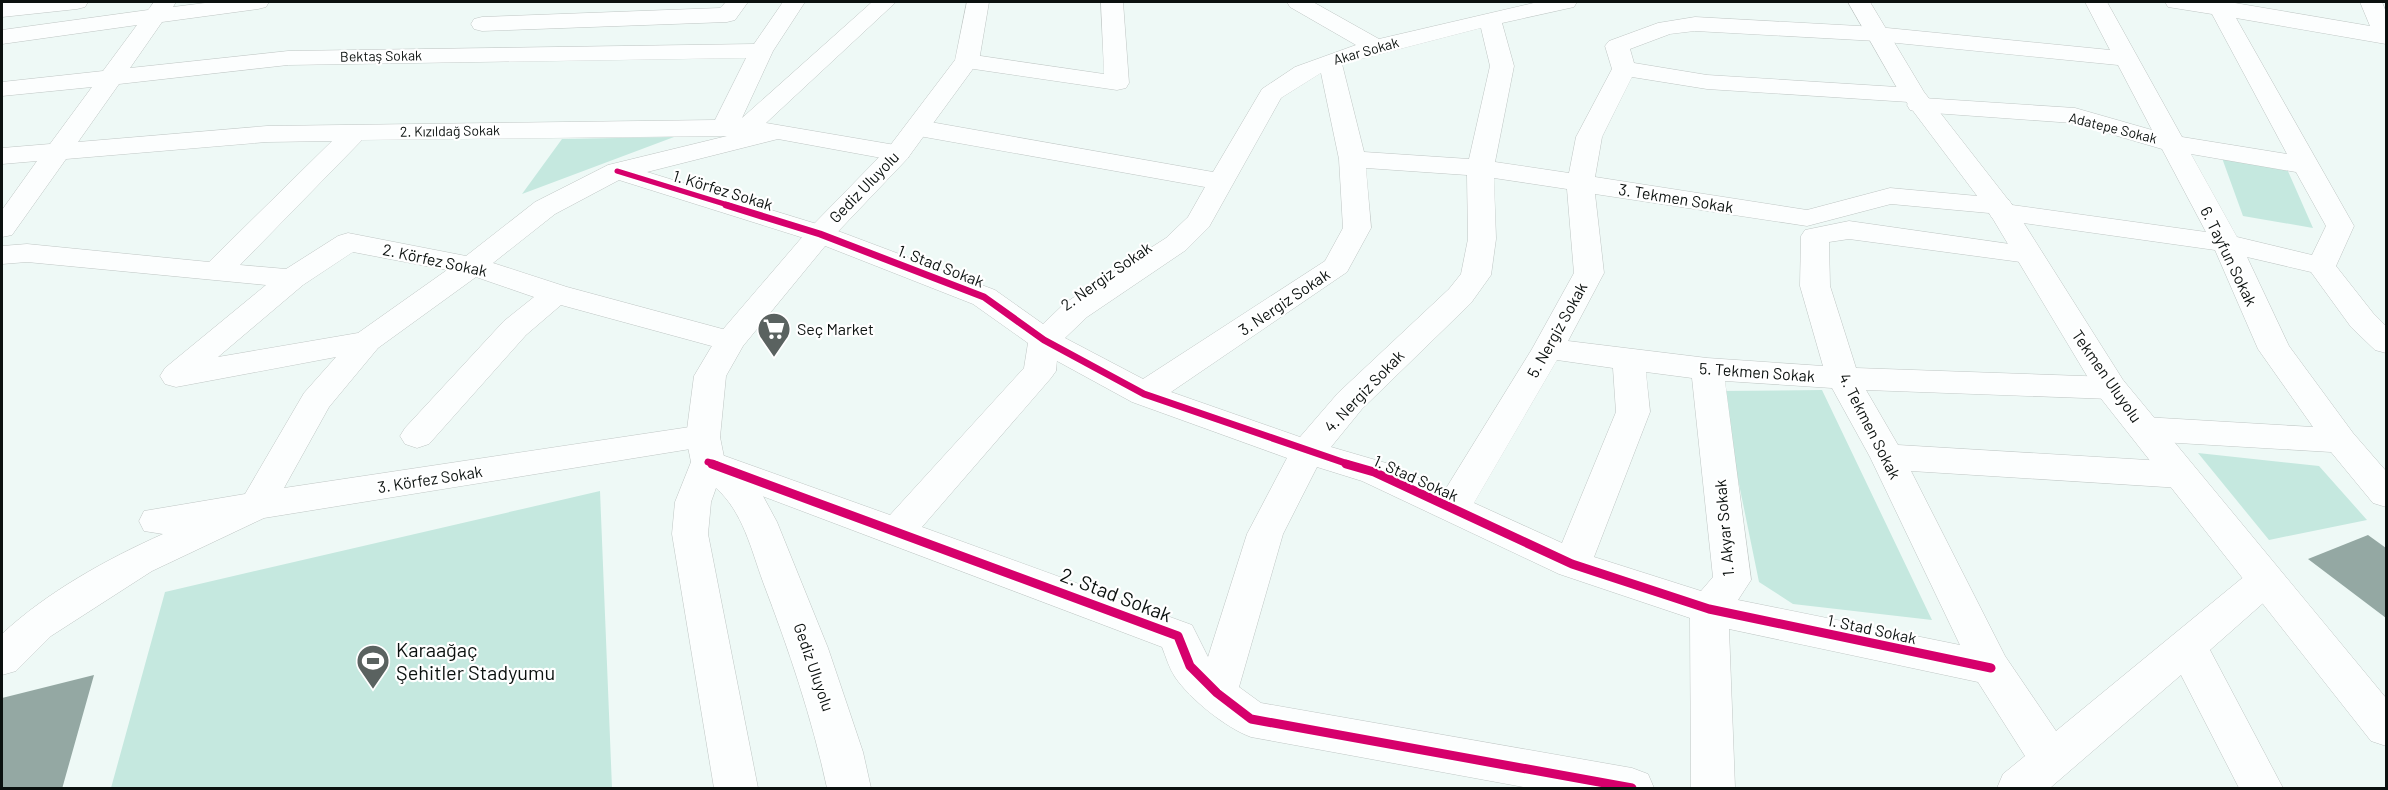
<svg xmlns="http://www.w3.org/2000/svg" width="2388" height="790" font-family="Barlow,sans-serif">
  <rect width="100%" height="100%" fill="#eef9f6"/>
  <path fill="#c5e8df" d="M674 137 522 194 562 139Z
    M2222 158 2287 169 2313 228 2243 216Z
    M1822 390 1932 620 1793 604 1759 582 1720 391Z
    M2198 453 2319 466 2367 520 2269 540Z
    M600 491 612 788H111L165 592Z"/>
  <path fill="#94a8a3" d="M2368 535 2386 548V618L2308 559Z
    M94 675 62 789H2V698Z"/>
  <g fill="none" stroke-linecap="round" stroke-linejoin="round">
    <g stroke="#bfc6c4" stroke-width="1">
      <path id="minor" d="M19 2H88L85 7 77 9 2 17V3Z
        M154 2H176L173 7 213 2H269L266 7 258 9 162 22 130 68 288 51 754 44 783 2H805L773 51 742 118 872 2H896L766 123 907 147 911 153 907 159 898 161 778 139 647 172 830 228 995 290 1043 324 1065 303 1166 238 1188 217 1205 187 919 136 910 133 906 128 910 123 919 120 1213 172 1262 89 1295 67 1356 45 1290 7 1287 2H1313L1379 39 1538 2H1577L1574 7 1502 23 1514 66 1495 162 1569 173 1576 137 1612 69 1605 46 1609 41 1658 23 1695 17 1877 27 2110 50 2085 2H2107L2182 137 2287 154 2212 14 2168 7 2165 2H2229L2370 26 2360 2H2382L2386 12V44L2236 18 2354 226 2336 266 2373 313 2386 326V353L2375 350 2351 327 2311 272 2247 257 2289 346 2353 433 2386 471V507L2373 503 2331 452 2144 441 2132 437 2127 429 2132 421 2144 417 2313 427 2258 349 2215 250 2002 220 1992 218 1989 213 1891 204 1807 226 1595 194 1604 273 1568 341 1707 358 1823 366 1800 286 1801 236 1805 230 1849 221 2038 248 2043 254 2038 260 2028 263 1849 239 1829 242 1830 286 1856 368 2111 377 2123 380 2127 388 2123 396 2111 399 1866 390 1898 445 2181 462 2193 466 2199 475 2193 484 2181 488 1911 471 2005 656 2056 731 2252 570 2265 565 2278 570 2284 580 2278 590 2210 650 2283 788H2239L2181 675 2050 788H1997L2003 774 2025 756 1978 682 1729 629 1735 788H1691L1690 618 1559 574 1362 481 1317 467 1283 534 1239 687 1261 703 1632 768 1648 774 1654 788H1529L1251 737C1226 728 1190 699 1175 677 1169 668 1166 657 1162 647L696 471 691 462 696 453 708 450 890 515 1024 368 1028 343 973 304 810 240 619 180 555 214 493 263 567 287 741 334 746 341 741 348 730 351 561 305 526 335 429 444 417 448 405 444 400 436 405 428 504 321 534 297 476 277 378 348 329 407 284 488 703 425 715 429 720 437 715 445 264 518 152 571 51 636 16 671 2 675V634C47 592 107 559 163 534L144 531 139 521 144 511 245 494 304 393 336 357 176 387 165 384 160 376 165 368 266 285 27 262 2 264V246L27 244 209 262 332 141 267 142 66 159 12 235 2 237V210L37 161 2 164V148L50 144 92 87 2 96V82L103 71 137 25 2 44V30L148 10ZM1481 28 1490 66 1469 159 1364 152 1342 64ZM1695 31 1877 41 2118 65 2152 130 2075 108 1923 98 1925 95 1922 90 1913 88 1707 75 1634 63 1630 49 1670 34ZM746 58 715 120 267 126 78 142 119 84 288 65ZM1321 73 1339 159 1343 228 1325 261 1143 379 1065 338 1087 317 1186 250 1209 227 1281 98ZM1632 77 1707 89 1909 102 1907 105 1910 110 1919 112 2073 123 2162 149 2206 232 2012 205 2009 200 1999 198 1890 188 1807 210 1595 177 1602 137ZM727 136 608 165 535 202 466 256 348 233 338 236 286 269 240 265 362 140ZM2191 154 2296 172 2326 226 2312 255 2237 237ZM1366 168 1467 175 1468 239 1461 274 1449 289 1338 393 1300 437 1171 392 1347 272 1371 228ZM1494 178 1567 189 1574 273 1532 349 1445 490 1386 463 1331 447 1362 409 1471 303 1491 275 1496 239ZM353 252 447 270 358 333 218 357 303 285ZM1557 360 1613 368 1616 412 1562 543 1474 503ZM1057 361 1132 402 1287 458 1247 534 1208 657 1192 625 922 527 1051 378 1056 371ZM1646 372 1692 378 1713 577 1701 591 1594 557 1650 412ZM1725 381 1832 388 1870 457 1960 645 1738 600 1751 580Z
        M726 2H748L735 20 727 22 482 31 474 29 471 24 474 19 482 17 720 8Z
        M1101 2H1123L1129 83 1126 88 1117 90 967 68 959 66 955 61 959 56 967 54 1104 74Z"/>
    </g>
    <g stroke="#bfc6c4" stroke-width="1">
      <path id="tertiary" d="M967 2H989L979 61 975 66 907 159 830 240 743 346 726 376 720 437 724 457 756 483 777 522 828 648 863 752 871 788H827C812 718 789 650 763 582 751 549 743 512 716 488L711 502 708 534 758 788H714L672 534 675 502 691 462 686 437 694 376 719 334 810 228 889 147 955 60Z
        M1848 2H1870L1924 92 2013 206 2123 380 2386 698V746L2371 741 2099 396 1987 209 1901 95Z"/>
    </g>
    <use href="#minor" fill="#fcfefe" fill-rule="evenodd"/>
    <use href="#tertiary" fill="#fcfefe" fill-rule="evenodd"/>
    <g stroke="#fff" stroke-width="8">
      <path id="cycleway-far2" d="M617 171 731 206"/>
    </g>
    <g stroke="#fff" stroke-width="10">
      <path id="cycleway-far1" d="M726 205 820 234 984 297 1044 340 1144 394 1351 465
        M708 462 717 465"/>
    </g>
    <g stroke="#fff" stroke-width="13">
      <path id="cycleway" d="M712 464 1178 636 1190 666 1217 693 1251 719 1632 788
        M1346 464 1374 472 1572 564 1709 609 1991 668"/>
    </g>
    <use href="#cycleway-far2" stroke="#d6006c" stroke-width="5"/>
    <use href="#cycleway-far1" stroke="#d6006c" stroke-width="7"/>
    <use href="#cycleway" stroke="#d6006c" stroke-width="9"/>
  </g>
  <defs>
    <g id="supermarket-pin" transform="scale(1.725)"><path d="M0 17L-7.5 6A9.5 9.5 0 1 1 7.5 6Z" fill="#5a6260" stroke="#fff"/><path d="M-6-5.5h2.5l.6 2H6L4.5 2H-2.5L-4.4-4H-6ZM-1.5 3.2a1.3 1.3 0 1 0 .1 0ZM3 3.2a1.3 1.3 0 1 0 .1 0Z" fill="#fff"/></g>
    <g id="stadium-pin" transform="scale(1.725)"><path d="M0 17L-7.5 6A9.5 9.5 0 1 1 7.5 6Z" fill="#5a6260" stroke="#fff"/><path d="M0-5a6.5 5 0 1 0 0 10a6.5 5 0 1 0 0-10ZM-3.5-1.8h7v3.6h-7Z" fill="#fff"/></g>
  </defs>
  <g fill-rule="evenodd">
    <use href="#supermarket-pin" x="774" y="329"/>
    <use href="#stadium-pin" x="373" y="661"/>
  </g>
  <g text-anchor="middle" stroke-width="4.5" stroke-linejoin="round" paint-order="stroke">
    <g font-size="14" fill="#0b110f" stroke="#fff">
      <text transform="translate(1366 51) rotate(-16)" y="5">Akar Sokak</text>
      <text transform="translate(381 56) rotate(-1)" y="5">Bektaş Sokak</text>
      <text transform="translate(2113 128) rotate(14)" y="5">Adatepe Sokak</text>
      <text transform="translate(450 131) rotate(-1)" y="5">2. Kızıldağ Sokak</text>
    </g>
    <g font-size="16" fill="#0b110f" stroke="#fff">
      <text transform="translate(864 187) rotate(-46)" y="6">Gediz Uluyolu</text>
      <text transform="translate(723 190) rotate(17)" y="6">1. Körfez Sokak</text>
      <text transform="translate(1676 198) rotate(9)" y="6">3. Tekmen Sokak</text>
      <text transform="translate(2229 256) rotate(64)" y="6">6. Tayfun Sokak</text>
      <text transform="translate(435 260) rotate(12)" y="6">2. Körfez Sokak</text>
      <text transform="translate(941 266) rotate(21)" y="6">1. Stad Sokak</text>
      <text transform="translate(1106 276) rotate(-35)" y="6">2. Nergiz Sokak</text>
      <text transform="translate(1284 302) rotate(-34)" y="6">3. Nergiz Sokak</text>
      <text transform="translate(1557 330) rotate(-61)" y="6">5. Nergiz Sokak</text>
      <text transform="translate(1757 372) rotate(4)" y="6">5. Tekmen Sokak</text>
      <text transform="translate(2107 376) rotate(55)" y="6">Tekmen Uluyolu</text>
      <text transform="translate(1364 391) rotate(-46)" y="6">4. Nergiz Sokak</text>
      <text transform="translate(1870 426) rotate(63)" y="6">4. Tekmen Sokak</text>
      <text transform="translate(1416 478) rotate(24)" y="6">1. Stad Sokak</text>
      <text transform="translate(430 479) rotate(-9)" y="6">3. Körfez Sokak</text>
      <text transform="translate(1724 528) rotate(-95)" y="6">1. Akyar Sokak</text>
      <text transform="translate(1872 629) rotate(12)" y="6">1. Stad Sokak</text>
      <text transform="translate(814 667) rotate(71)" y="6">Gediz Uluyolu</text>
    </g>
    <g font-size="16" fill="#0b110f" stroke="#fff" text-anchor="start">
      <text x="797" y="335">Seç Market</text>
    </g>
    <g font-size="20" fill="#0b110f" stroke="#fff">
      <text transform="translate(1116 595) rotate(21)" y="7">2. Stad Sokak</text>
    </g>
    <g font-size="20" fill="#0b110f" stroke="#fff" text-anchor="start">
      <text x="396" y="657">Karaağaç<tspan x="396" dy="23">Şehitler Stadyumu</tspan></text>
    </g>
  </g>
  <rect width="2388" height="790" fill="none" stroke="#0b110f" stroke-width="6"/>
</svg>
